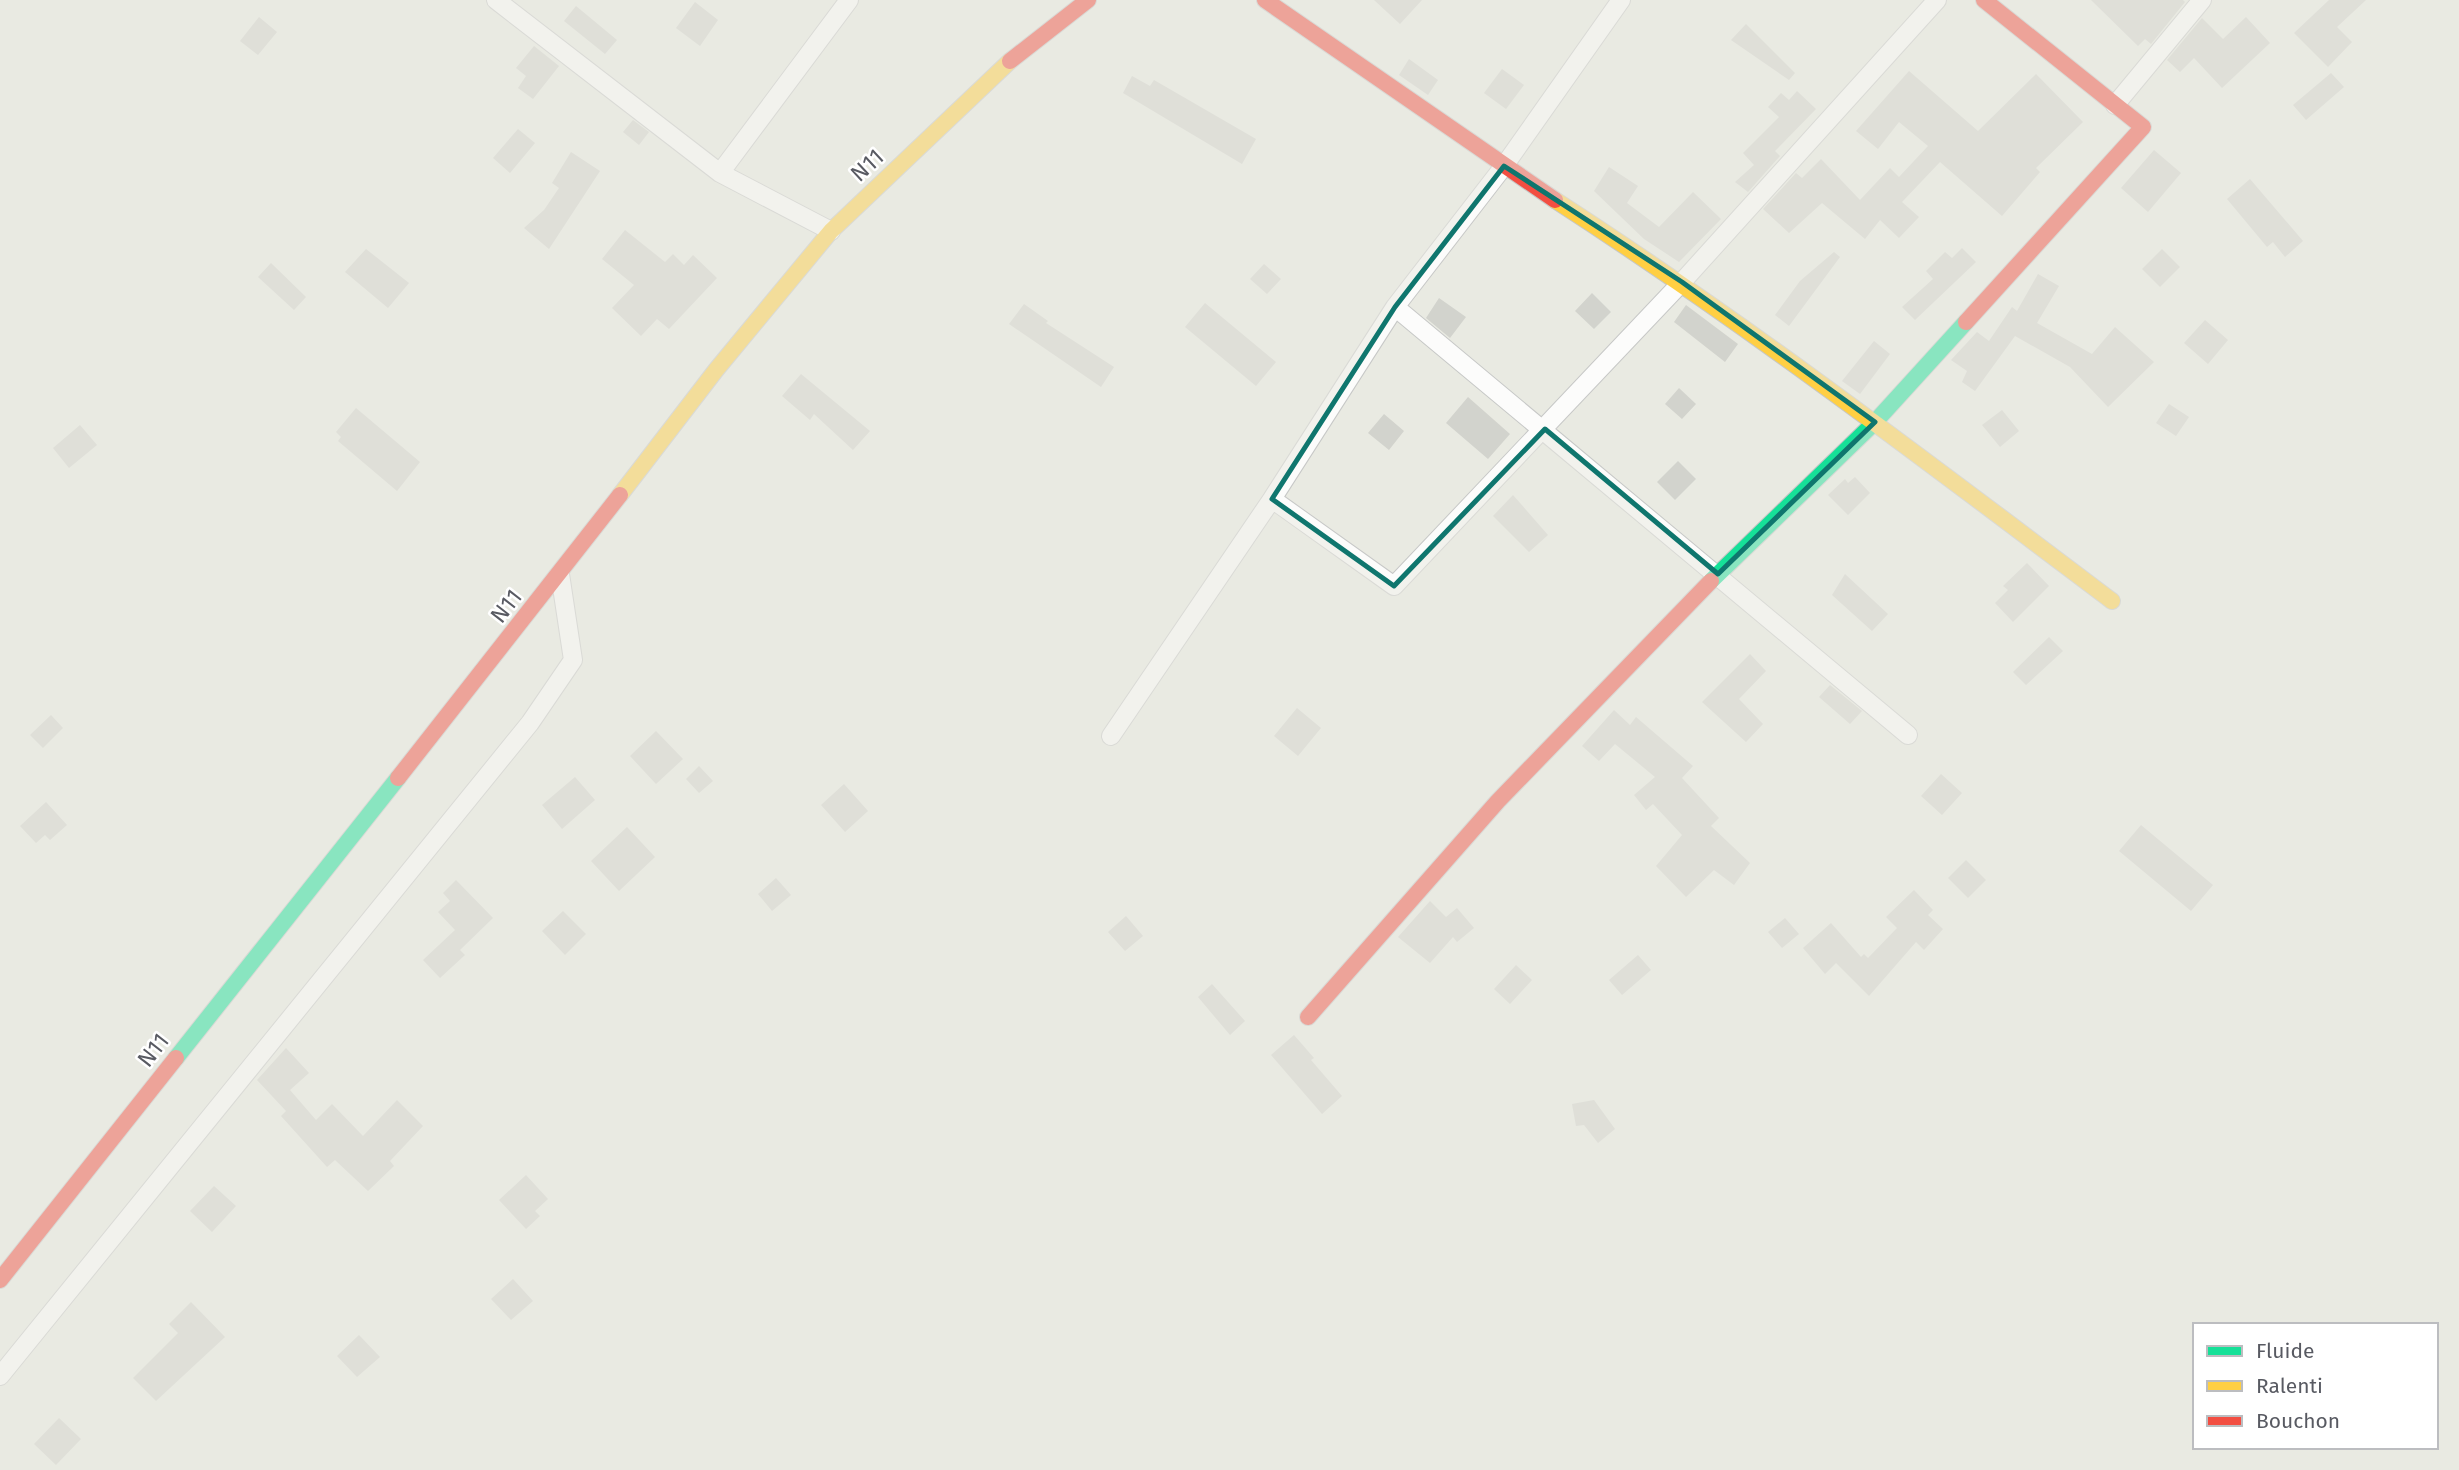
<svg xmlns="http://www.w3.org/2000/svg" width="2459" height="1470" font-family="'Fira Sans',sans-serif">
  <rect width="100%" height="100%" fill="#e9eae2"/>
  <path fill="#d2d3cd" d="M1374 0H1422L1400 24Z
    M2091 0H2183L2185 2 2151 44 2145 39 2138 46Z
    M2329 0H2366L2337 27 2352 42 2328 67 2294 33Z
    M695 2 718 20 700 46 676 28Z
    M576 6 617 40 605 54 564 21Z
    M259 17 277 32 258 55 240 41Z
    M2246 17 2270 43 2222 88 2194 58 2180 72 2167 60 2202 18 2223 39Z
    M1746 24 1795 73 1789 80 1731 40Z
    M534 46 559 66 533 99 518 88 526 76 516 68Z
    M1409 59 1438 80 1428 95 1399 75Z
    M1502 69 1524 85 1506 109 1484 93Z
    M1909 71 1978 131 2036 74 2083 122 2036 168 2040 172 2002 216 1940 162 1902 202 1919 217 1899 238 1880 220 1865 239 1822 203 1789 233 1763 209 1796 173 1802 178 1821 159 1860 200 1890 168 1899 177 1928 146 1899 122 1878 149 1856 131Z
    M2331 73 2344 87 2306 120 2293 105Z
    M1132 76 1150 86 1154 80 1256 139 1242 164 1123 93Z
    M1797 91 1816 109 1775 151 1780 156 1748 192 1735 182 1754 165 1743 153 1779 117 1768 107 1781 93 1789 100Z
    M633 120 649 132 639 145 623 132Z
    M518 129 535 143 510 173 493 158Z
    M2154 150 2181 173 2148 212 2121 188Z
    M571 152 600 171 549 249 524 228 544 210 559 188 552 183Z
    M1609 167 1638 186 1627 203 1659 227 1693 192 1721 219 1679 262 1644 239 1594 191Z
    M2250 179 2303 241 2285 257 2273 242 2267 247 2227 199Z
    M625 230 665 262 673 254 684 265 693 255 717 278 669 329 657 319 641 336 612 308 634 285 602 259Z
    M1962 248 1976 262 1915 320 1902 307 1933 279 1926 271 1945 252 1952 258Z
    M366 249 409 283 388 308 345 272Z
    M2162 249 2180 267 2160 287 2142 269Z
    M1834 252 1840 257 1789 326 1775 315 1800 281Z
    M271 263 306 297 294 310 258 277Z
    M1264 264 1281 279 1267 294 1250 279Z
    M2038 274 2059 286 2037 323 2092 354 2115 327 2154 362 2108 407 2070 367 2015 336 1975 391 1962 382 1967 371 1951 360 1977 332 1989 341 2012 307 2017 311Z
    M1592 293 1611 312 1594 329 1575 311Z
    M1439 298 1466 317 1450 338 1426 318Z
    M1205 303 1276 362 1256 386 1185 327Z
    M1024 304 1048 321 1046 323 1114 367 1101 387 1009 324Z
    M1686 305 1738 344 1725 362 1674 322Z
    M2205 320 2228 340 2208 364 2184 343Z
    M1874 341 1890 354 1860 394 1842 381Z
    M801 374 870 431 853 450 814 414 810 420 782 396Z
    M1679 388 1696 404 1682 419 1665 404Z
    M1468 397 1510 434 1488 459 1446 423Z
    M2169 404 2189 417 2176 436 2156 423Z
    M356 408 420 462 397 491 338 441 341 437 336 432Z
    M2002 410 2019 431 2000 447 1982 425Z
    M1384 414 1404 431 1389 450 1368 433Z
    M80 425 97 445 69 468 53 448Z
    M1678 461 1696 479 1675 500 1657 482Z
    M1855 477 1870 493 1848 515 1828 495 1845 479 1848 483Z
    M1513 495 1548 535 1529 552 1493 516Z
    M2027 563 2049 586 2013 622 1995 603 2008 590 2003 586Z
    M1845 574 1888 614 1872 631 1832 595Z
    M2049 637 2063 651 2026 685 2013 672Z
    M1750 654 1766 671 1739 699 1763 724 1746 742 1702 702Z
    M1830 685 1862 711 1850 724 1819 697Z
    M1297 708 1321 728 1298 756 1274 736Z
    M1614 710 1630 725 1636 717 1693 766 1682 778 1719 818 1711 826 1750 863 1734 885 1714 870 1686 897 1656 866 1682 835 1653 804 1646 810 1634 795 1655 777 1615 744 1599 761 1582 746Z
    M51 715 63 728 43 748 30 735Z
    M656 731 683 759 656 784 630 756Z
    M699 766 713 781 699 793 686 779Z
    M1941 774 1962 793 1942 815 1921 796Z
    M575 777 595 800 562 829 542 805Z
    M844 784 868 811 845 832 821 805Z
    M46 802 67 825 50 840 45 835 36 843 20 826Z
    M2141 825 2213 885 2191 911 2119 851Z
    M627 827 655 857 619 891 591 861Z
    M1966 860 1986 880 1968 898 1948 878Z
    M776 878 791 895 772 911 758 894Z
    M456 880 493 918 460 950 465 955 440 978 423 960 455 930 438 912 450 901 443 893Z
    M1914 890 1933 910 1928 915 1943 929 1924 950 1916 942 1869 996 1836 963 1825 974 1803 948 1831 923 1861 957 1864 954 1868 958 1897 928 1886 917Z
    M1430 901 1446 917 1457 908 1474 928 1457 942 1453 937 1430 963 1398 937Z
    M563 911 586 934 565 955 542 931Z
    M1126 916 1143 936 1125 951 1108 932Z
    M1785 918 1799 934 1782 948 1768 932Z
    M1638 955 1651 970 1622 995 1609 980Z
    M1516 965 1532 980 1510 1004 1494 989Z
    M1212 984 1245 1021 1230 1035 1198 997Z
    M1294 1035 1314 1058 1311 1060 1342 1096 1322 1114 1271 1055Z
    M286 1048 309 1073 290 1090 316 1120 332 1104 363 1136 397 1100 423 1126 390 1161 394 1166 368 1191 335 1160 327 1167 281 1116 286 1111 257 1080Z
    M1594 1100 1615 1129 1598 1143 1584 1125 1576 1126 1572 1104Z
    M526 1175 548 1199 535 1211 540 1216 526 1229 499 1200Z
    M214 1186 236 1206 212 1232 190 1211Z
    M513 1279 533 1301 511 1320 491 1299Z
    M191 1302 225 1337 156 1401 133 1378 178 1333 169 1324Z
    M359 1335 380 1357 357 1377 337 1356Z
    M59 1418 81 1439 56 1465 34 1444Z"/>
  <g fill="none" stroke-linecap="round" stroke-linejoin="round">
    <g stroke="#c7c8c7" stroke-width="20">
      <path id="street" d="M496 0 720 173 831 231
        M2115 105 2202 0
        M720 173 849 0
        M1395 307 1908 735
        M1272 499 1394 586 1682 282 1937 0
        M1111 736 1272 499 1395 307 1504 166 1621 0
        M0 1376 530 723 573 660 560 574"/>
    </g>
    <g stroke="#c6c7c6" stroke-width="18">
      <path id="fast" d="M1711 581 1875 422 1966 322
        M176 1058 398 778"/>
    </g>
    <g stroke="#c6c7c6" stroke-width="18">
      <path id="slow" d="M1555 200C1747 324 1929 463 2112 601
        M620 495 716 370 831 231 1010 61"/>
    </g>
    <g stroke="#c6c7c6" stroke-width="18">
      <path id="jam" d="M1265 0 1555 200
        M1010 61 1088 0
        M1966 322 2143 127 1984 0
        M398 778 620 495
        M1308 1017 1498 801 1711 581
        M0 1280 176 1058"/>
    </g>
    <use href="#street" stroke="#fcfcfb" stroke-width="18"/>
    <use href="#fast" stroke="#16e098" stroke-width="16"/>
    <use href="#slow" stroke="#ffcf43" stroke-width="16"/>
    <use href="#jam" stroke="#f24e42" stroke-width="16"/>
  </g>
  <path d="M0 0H2459V1470H0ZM1504 166 1682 282 1875 422 1718 574 1545 429 1394 586 1272 499 1395 307Z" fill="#e9eae2" fill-opacity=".55" fill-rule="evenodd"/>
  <path fill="none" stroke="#0f766e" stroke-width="5" stroke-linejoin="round" d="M1504 166 1682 282 1875 422 1718 574 1545 429 1394 586 1272 499 1395 307Z"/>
  <g text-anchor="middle" stroke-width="5" stroke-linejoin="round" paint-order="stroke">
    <g font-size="23" fill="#585a62" stroke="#fff">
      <text transform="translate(867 165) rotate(-43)" y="8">N11</text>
      <text transform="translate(506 606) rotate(-52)" y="8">N11</text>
      <text transform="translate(153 1050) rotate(-52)" y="8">N11</text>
    </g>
  </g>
  <rect x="2193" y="1323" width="245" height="126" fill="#ffffff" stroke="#bcbdc0" stroke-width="2"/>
  <rect x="2207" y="1346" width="35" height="10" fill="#16e098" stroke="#bcbdc0" stroke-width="2"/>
  <text x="2256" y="1358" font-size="21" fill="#585a62">Fluide</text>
  <rect x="2207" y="1381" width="35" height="10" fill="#ffcf43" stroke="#bcbdc0" stroke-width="2"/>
  <text x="2256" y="1393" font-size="21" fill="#585a62">Ralenti</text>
  <rect x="2207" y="1416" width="35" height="10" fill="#f24e42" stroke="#bcbdc0" stroke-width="2"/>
  <text x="2256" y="1428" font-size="21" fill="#585a62">Bouchon</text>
</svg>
